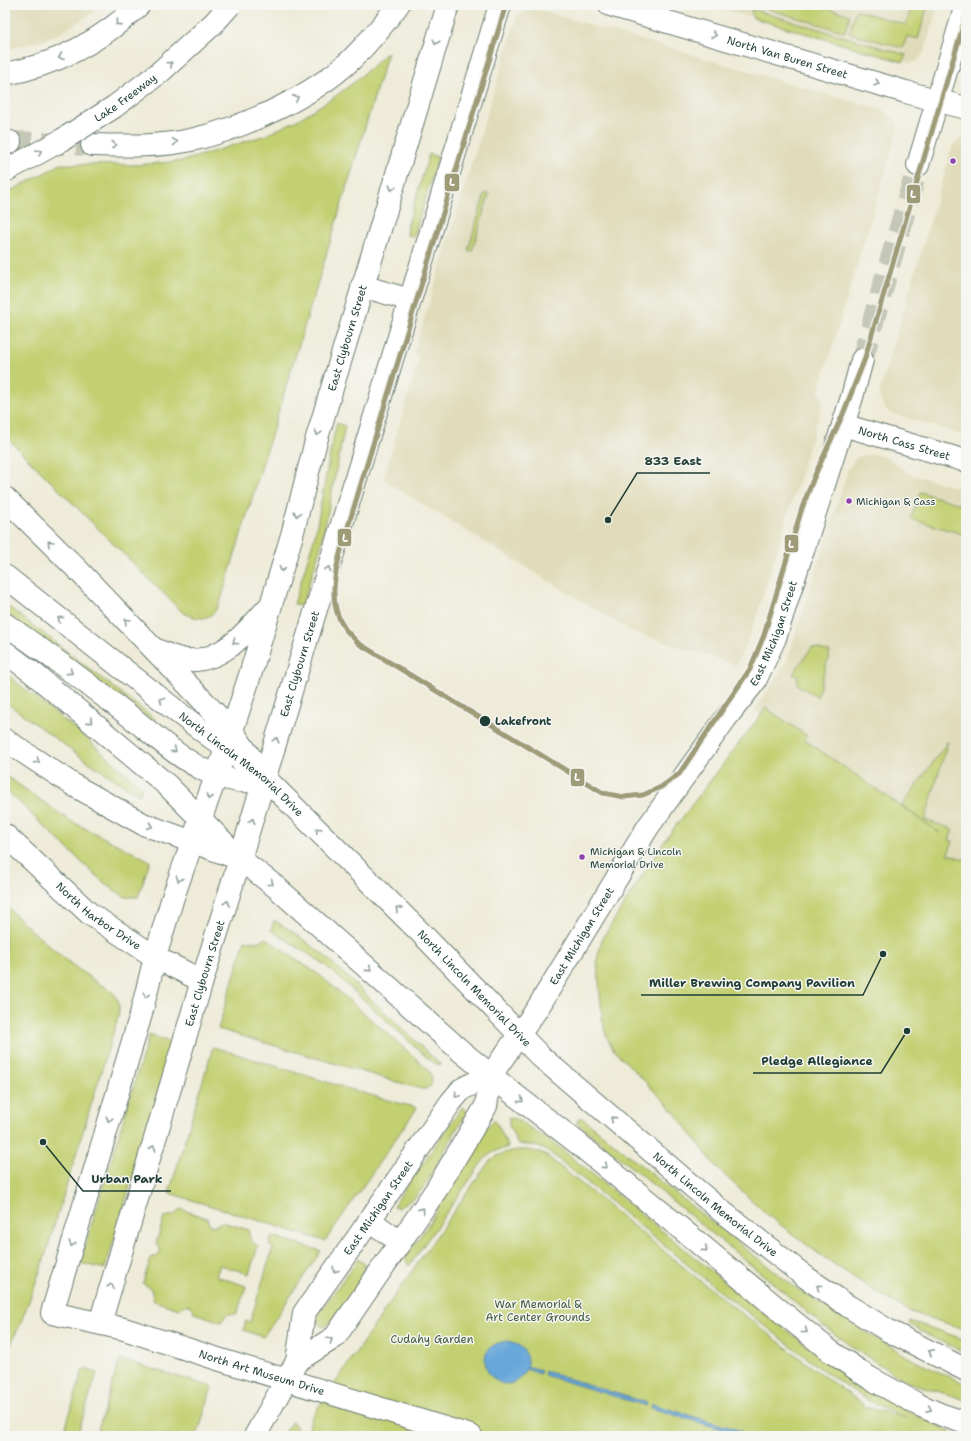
<svg xmlns="http://www.w3.org/2000/svg" width="971" height="1441" font-family="'Shantell Sans',sans-serif">
  <rect width="100%" height="100%" fill="#f6f6f2"/>
  <filter id="ink" filterUnits="userSpaceOnUse"><feTurbulence type="fractalNoise" baseFrequency=".025" numOctaves="2"/><feDisplacementMap in="SourceGraphic" scale="8" xChannelSelector="R" yChannelSelector="G"/><feConvolveMatrix kernelMatrix="1 2 1 2 8 2 1 2 1" color-interpolation-filters="sRGB"/></filter>
  <filter id="wash" filterUnits="userSpaceOnUse"><feTurbulence type="fractalNoise" baseFrequency=".012" numOctaves="4" result="noise"/><feDisplacementMap in="SourceGraphic" scale="16" xChannelSelector="R" yChannelSelector="G"/><feGaussianBlur stdDeviation="0.9" result="paint"/><feColorMatrix in="noise" values="0 0 0 0 0 0 0 0 0 0 0 0 0 0 0 0 0 1.4 0 .05"/><feComposite in="paint" operator="in"/></filter>
  <g filter="url(#wash)">
    <rect width="100%" height="100%" fill="#eeebd8"/>
    <path fill="#e0dcbb" d="M5 5H91L90 6 95 12 60 33 44 40 18 47 5 50Z
      M709 5H938L924 53 917 61 910 63Z
      M532 9 543 11 884 111 893 117 898 125V130L819 391 823 401 756 618 747 642 736 665 631 631 383 480 419 359 414 352 516 19 522 13Z
      M964 136H966V436L891 413 884 407 879 396 880 390 951 151 954 144Z
      M873 454 887 458 910 474 966 490V860L948 854 951 847 754 711 786 664 848 470 853 461 860 456Z"/>
    <path fill="#c3d072" stroke="#718653" d="M754 5H817L850 15 845 32Z
      M912 5H928L918 39 907 36 903 48 849 33 856 10 906 25Z
      M751 9 906 55 903 62 753 18Z
      M388 52 221 600C219 603 217 608 215 611 207 622 192 618 182 612L5 436V194L61 164 135 165 183 161 266 135 297 120 333 98 353 83Z
      M429 154 438 157 414 236 407 235 408 224Z
      M485 193 489 194 472 251 468 250Z
      M337 423 345 426 321 546 302 606 294 604 315 535 333 438Z
      M920 492 966 506V535L911 519Z
      M5 604 155 719 152 721 5 612Z
      M812 647 830 652 817 697 797 684 798 677 793 674Z
      M5 673 79 732 142 787 139 795 88 762 5 702Z
      M766 708 806 735 805 740 940 833 902 806 948 741 925 820 953 829 949 840 953 841 948 854 966 860V1330L911 1312 895 1303 865 1285 819 1254 770 1217 718 1169 670 1107 613 1049 606 1036 602 1017 597 959 602 939 665 840Z
      M5 775 69 820 150 861 138 897H125L107 885 93 873 5 789Z
      M5 905C34 933 62 959 95 981 102 986 113 990 117 998 120 1004 119 1011 118 1017L42 1266 21 1322 5 1357Z
      M274 920 293 932 324 955 441 1065 433 1063 325 965 271 930Z
      M266 938 322 977 428 1069 432 1077 431 1086 425 1089H421L218 1029 245 940 258 942Z
      M149 1035 173 1043 105 1269 80 1263Z
      M213 1047C281 1067 348 1090 417 1108L325 1241 169 1193Z
      M462 1107 467 1111 424 1187 414 1198 398 1208 394 1206 395 1203Z
      M509 1117 518 1120 559 1147 748 1301 849 1377 897 1405 923 1419 949 1430V1432L963 1436H308L309 1428 311 1418 407 1278 488 1163C503 1148 529 1146 547 1156L713 1291 822 1375 863 1404V1406L906 1418 867 1400 825 1372 717 1289 557 1158C543 1148 536 1144 518 1145L509 1125Z
      M581 1117 705 1217 796 1288 864 1331 917 1362 966 1384V1400L911 1383 901 1378 855 1349 822 1325 779 1288 576 1122Z
      M494 1120 499 1127 508 1147 493 1152 483 1161 409 1266 405 1258 428 1225 487 1127Z
      M180 1209 207 1218 209 1224 214 1226 222 1222 249 1230C248 1237 252 1243 258 1246L249 1274 220 1265 216 1276 246 1286 237 1314H227L221 1322 194 1313C194 1304 185 1303 179 1309L154 1301 151 1289 143 1283 151 1257H155L160 1254V1248L156 1244 164 1217 175 1215Z
      M272 1236 321 1251 263 1337 243 1330 246 1321 250 1322 273 1247 269 1245Z
      M358 1259 365 1264 360 1281 331 1322 325 1327 321 1326 317 1322V1316Z
      M910 1321 966 1340V1353L933 1338 909 1324Z
      M120 1359 212 1387 197 1436H96Z
      M83 1369 97 1373 79 1430 86 1433 85 1436H63Z
      M292 1421 297 1428 292 1436H282Z"/>
    <path fill="#67a7da" stroke="#437287" d="M507 1341C521 1343 528 1352 527 1366L541 1370 540 1374 526 1369C503 1413 458 1347 507 1341Z
      M545 1371 647 1403 646 1406 544 1375Z
      M652 1404 742 1431 741 1435 651 1408Z"/>
  </g>
  <g filter="url(#ink)">
    <g fill="none" stroke-linecap="round" stroke-linejoin="round">
      <path stroke="#c5c8b7" stroke-width="22" stroke-dasharray="22 11" stroke-linecap="butt" d="M862 360 918 165"/>
      <path stroke="#c5c8b7" stroke-width="22" stroke-dasharray="22 11" stroke-linecap="butt" d="M10 142 92 145"/>
      <g stroke="#677a6d" stroke-width="24">
        <g id="minor">
          <path id="s1" d="M843 425 966 461"/>
          <path id="s2" d="M199 823 173 897 155 957 141 1014 52 1313 124 1329 224 1361 471 1436"/>
          <path id="s3" d="M5 835 90 914 155 957 202 981"/>
          <path d="M369 1220 400 1242"/>
          <path id="s4" d="M100 1323 202 981 240 859"/>
          <path d="M297 1361 335 1337 436 1190 486 1106 491 1075"/>
          <path id="s5" d="M255 1436 297 1361 304 1313 356 1240 451 1102 462 1089 491 1075"/>
        </g>
      </g>
      <g stroke="#677a6d" stroke-width="24">
        <g id="major">
          <path id="s6" d="M610 5 906 92 966 108"/>
          <path d="M918 165 966 5"/>
          <path d="M362 286 410 300"/>
          <path id="s7" d="M5 576 180 714 265 778 425 937 541 1057 720 1210 807 1278 848 1306 889 1331 966 1370"/>
          <path d="M5 624C47 653 87 683 127 714 153 734 177 757 206 771 225 780 245 785 265 778"/>
          <path d="M154 649C164 653 175 659 186 660 221 663 246 633 267 609"/>
          <path d="M5 652 33 673 167 785 240 859 276 887 462 1052 515 1095 575 1141 783 1313 830 1351 868 1377 919 1405 942 1415 966 1423"/>
          <path id="s8" d="M201 818 226 749 250 675 292 535 316 441 448 5"/>
          <path id="s9" d="M240 859 500 5"/>
          <path id="s10" d="M491 1075 537 1009 648 827 726 718 755 681 775 638 852 397 862 360"/>
        </g>
      </g>
      <g stroke="#677a6d" stroke-width="24">
        <path id="highway" d="M5 74C56 65 101 41 139 5
          M5 142H10
          M92 145C126 146 162 147 195 139 248 126 311 97 351 60 368 43 384 24 398 5
          M5 498 78 570 232 731 265 778
          M5 740 75 786 143 824 240 859"/>
      </g>
      <use href="#minor" stroke="#fff" stroke-width="22"/>
      <use href="#major" stroke="#fff" stroke-width="22"/>
      <use href="#highway" stroke="#fff" stroke-width="22"/>
      <g stroke="#677a6d" stroke-width="24" stroke-linecap="butt">
        <g id="highway-bridge">
          <path id="s11" d="M5 171 62 140 114 107 159 73 213 24 230 5"/>
        </g>
      </g>
      <use href="#highway-bridge" stroke="#fff" stroke-width="22"/>
      <g stroke="#f6f6f2" stroke-width="8">
        <path id="tram-1" d="M506 5 341 550C334 576 328 605 345 629 349 634 354 638 358 643L603 793 624 797 643 795 661 787 679 774 750 669 764 635 802 508 814 477 843 414 864 361 966 16"/>
      </g>
      <use href="#tram-1" stroke="#9e9b78" stroke-width="5"/>
    </g>
    <defs><path id="oneway-chevron" d="M-2-3.5L2.5 0L-2 3.5" fill="none" stroke-width="1.6" stroke-linecap="round" stroke-linejoin="round"/></defs>
    <g stroke="#8f9e9a">
      <use href="#oneway-chevron" transform="translate(118 23) rotate(143)"/>
      <use href="#oneway-chevron" transform="translate(714 35) rotate(16)"/>
      <use href="#oneway-chevron" transform="translate(436 42) rotate(107)"/>
      <use href="#oneway-chevron" transform="translate(61 57) rotate(158)"/>
      <use href="#oneway-chevron" transform="translate(170 64) rotate(-42)"/>
      <use href="#oneway-chevron" transform="translate(877 83) rotate(17)"/>
      <use href="#oneway-chevron" transform="translate(296 98) rotate(-28)"/>
      <use href="#oneway-chevron" transform="translate(175 142) rotate(-8)"/>
      <use href="#oneway-chevron" transform="translate(114 145) rotate(1)"/>
      <use href="#oneway-chevron" transform="translate(39 152) rotate(-30)"/>
      <use href="#oneway-chevron" transform="translate(392 188) rotate(107)"/>
      <use href="#oneway-chevron" transform="translate(318 433) rotate(107)"/>
      <use href="#oneway-chevron" transform="translate(297 514) rotate(104)"/>
      <use href="#oneway-chevron" transform="translate(50 543) rotate(-135)"/>
      <use href="#oneway-chevron" transform="translate(282 569) rotate(107)"/>
      <use href="#oneway-chevron" transform="translate(328 569) rotate(-73)"/>
      <use href="#oneway-chevron" transform="translate(60 619) rotate(-142)"/>
      <use href="#oneway-chevron" transform="translate(127 621) rotate(-134)"/>
      <use href="#oneway-chevron" transform="translate(235 642) rotate(146)"/>
      <use href="#oneway-chevron" transform="translate(70 672) rotate(36)"/>
      <use href="#oneway-chevron" transform="translate(162 700) rotate(-142)"/>
      <use href="#oneway-chevron" transform="translate(90 721) rotate(40)"/>
      <use href="#oneway-chevron" transform="translate(276 740) rotate(-73)"/>
      <use href="#oneway-chevron" transform="translate(174 750) rotate(38)"/>
      <use href="#oneway-chevron" transform="translate(37 761) rotate(34)"/>
      <use href="#oneway-chevron" transform="translate(209 797) rotate(110)"/>
      <use href="#oneway-chevron" transform="translate(252 821) rotate(-73)"/>
      <use href="#oneway-chevron" transform="translate(150 826) rotate(20)"/>
      <use href="#oneway-chevron" transform="translate(318 830) rotate(-135)"/>
      <use href="#oneway-chevron" transform="translate(179 879) rotate(110)"/>
      <use href="#oneway-chevron" transform="translate(271 883) rotate(39)"/>
      <use href="#oneway-chevron" transform="translate(227 903) rotate(-73)"/>
      <use href="#oneway-chevron" transform="translate(398 909) rotate(-135)"/>
      <use href="#oneway-chevron" transform="translate(369 969) rotate(41)"/>
      <use href="#oneway-chevron" transform="translate(146 995) rotate(104)"/>
      <use href="#oneway-chevron" transform="translate(457 1095) rotate(130)"/>
      <use href="#oneway-chevron" transform="translate(521 1100) rotate(37)"/>
      <use href="#oneway-chevron" transform="translate(109 1119) rotate(107)"/>
      <use href="#oneway-chevron" transform="translate(613 1119) rotate(-140)"/>
      <use href="#oneway-chevron" transform="translate(153 1148) rotate(-73)"/>
      <use href="#oneway-chevron" transform="translate(605 1166) rotate(40)"/>
      <use href="#oneway-chevron" transform="translate(422 1210) rotate(-55)"/>
      <use href="#oneway-chevron" transform="translate(72 1244) rotate(107)"/>
      <use href="#oneway-chevron" transform="translate(705 1249) rotate(40)"/>
      <use href="#oneway-chevron" transform="translate(335 1270) rotate(126)"/>
      <use href="#oneway-chevron" transform="translate(111 1286) rotate(-73)"/>
      <use href="#oneway-chevron" transform="translate(819 1287) rotate(-146)"/>
      <use href="#oneway-chevron" transform="translate(805 1331) rotate(38)"/>
      <use href="#oneway-chevron" transform="translate(330 1340) rotate(-34)"/>
      <use href="#oneway-chevron" transform="translate(931 1352) rotate(-153)"/>
      <use href="#oneway-chevron" transform="translate(929 1409) rotate(24)"/>
    </g>
  </g>
  <g fill="#8e44ad" stroke="#f6f6f2" stroke-width="1.5">
    <circle cx="953" cy="161" r="3.5"/>
    <circle cx="849" cy="501" r="3.5"/>
    <circle cx="582" cy="857" r="3.5"/>
  </g>
  <circle fill="#1f3d34" stroke="#f6f6f2" stroke-width="1.5" cx="485" cy="721" r="6"/>
  <g text-anchor="middle" stroke-width="3" stroke-linejoin="round" paint-order="stroke">
    <g font-size="10" fill="#1f3d34" stroke="#f6f6f2" text-anchor="start">
      <text x="856" y="505">Michigan &amp; Cass</text>
      <text x="590" y="855">Michigan &amp; Lincoln<tspan x="590" dy="13">Memorial Drive</tspan></text>
    </g>
    <g font-size="11" fill="#1f3d34" stroke="#f6f6f2">
      <text dy="4" stroke="none"><textPath href="#s6" startOffset="185">North Van Buren Street</textPath></text>
      <text dy="4" stroke="none"><textPath href="#s11" startOffset="141">Lake Freeway</textPath></text>
      <text dy="4" stroke="none"><textPath href="#s8" startOffset="502">East Clybourn Street</textPath></text>
      <text dy="4" stroke="none"><textPath href="#s1" startOffset="64">North Cass Street</textPath></text>
      <text dy="4" stroke="none"><textPath href="#s10" startOffset="526">East Michigan Street</textPath></text>
      <text dy="4" stroke="none"><textPath href="#s9" startOffset="204">East Clybourn Street</textPath></text>
      <text dy="4" stroke="none"><textPath href="#s7" startOffset="302">North Lincoln Memorial Drive</textPath></text>
      <text dy="4" stroke="none"><textPath href="#s3" startOffset="124">North Harbor Drive</textPath></text>
      <text dy="4" stroke="none"><textPath href="#s10" startOffset="166">East Michigan Street</textPath></text>
      <text dy="4" stroke="none"><textPath href="#s4" startOffset="365">East Clybourn Street</textPath></text>
      <text dy="4" stroke="none"><textPath href="#s7" startOffset="626">North Lincoln Memorial Drive</textPath></text>
      <text dy="4" stroke="none"><textPath href="#s7" startOffset="950">North Lincoln Memorial Drive</textPath></text>
      <text dy="4" stroke="none"><textPath href="#s5" startOffset="263">East Michigan Street</textPath></text>
      <text dy="4" stroke="none"><textPath href="#s2" startOffset="730">North Art Museum Drive</textPath></text>
    </g>
    <g font-size="11" font-weight="bold" fill="#1f3d34" stroke="#f6f6f2" text-anchor="start">
      <text x="495" y="725">Lakefront</text>
    </g>
    <g font-size="11" fill="#405a40" stroke="#f6f6f2">
      <text x="538" y="1308">War Memorial &amp;<tspan x="538" dy="13">Art Center Grounds</tspan></text>
      <text x="432" y="1343">Cudahy Garden</text>
    </g>
  </g>
  <path fill="none" stroke="#1f3d34" stroke-width="1.5" d="M608 520L637 473H710M883 954L863 995H641M907 1031L881 1073H753M43 1142L83 1191H171"/>
  <g fill="#1f3d34" stroke="#f6f6f2" stroke-width="1.5">
    <circle cx="608" cy="520" r="4"/>
    <circle cx="883" cy="954" r="4"/>
    <circle cx="907" cy="1031" r="4"/>
    <circle cx="43" cy="1142" r="4"/>
  </g>
  <g font-size="12" text-anchor="middle" font-weight="bold" fill="#1f3d34" stroke="#f6f6f2" stroke-width="3" stroke-linejoin="round" paint-order="stroke">
    <text x="673" y="465">833 East</text>
    <text x="752" y="987">Miller Brewing Company Pavilion</text>
    <text x="817" y="1065">Pledge Allegiance</text>
    <text x="127" y="1183">Urban Park</text>
  </g>
  <g stroke="#f6f6f2" stroke-width="1.5">
    <rect x="444" y="173" width="16" height="19" rx="4" fill="#9e9b78"/>
    <rect x="906" y="184" width="15" height="20" rx="4" fill="#9e9b78"/>
    <rect x="337" y="528" width="15" height="19" rx="4" fill="#9e9b78"/>
    <rect x="784" y="534" width="15" height="19" rx="4" fill="#9e9b78"/>
    <rect x="570" y="768" width="15" height="19" rx="4" fill="#9e9b78"/>
  </g>
  <g font-size="11" text-anchor="middle" font-weight="bold" fill="#fff">
    <text x="452" y="186">L</text>
    <text x="913" y="198">L</text>
    <text x="345" y="542">L</text>
    <text x="791" y="548">L</text>
    <text x="577" y="781">L</text>
  </g>
  <rect width="971" height="1441" fill="none" stroke="#f6f6f2" stroke-width="20"/>
</svg>
